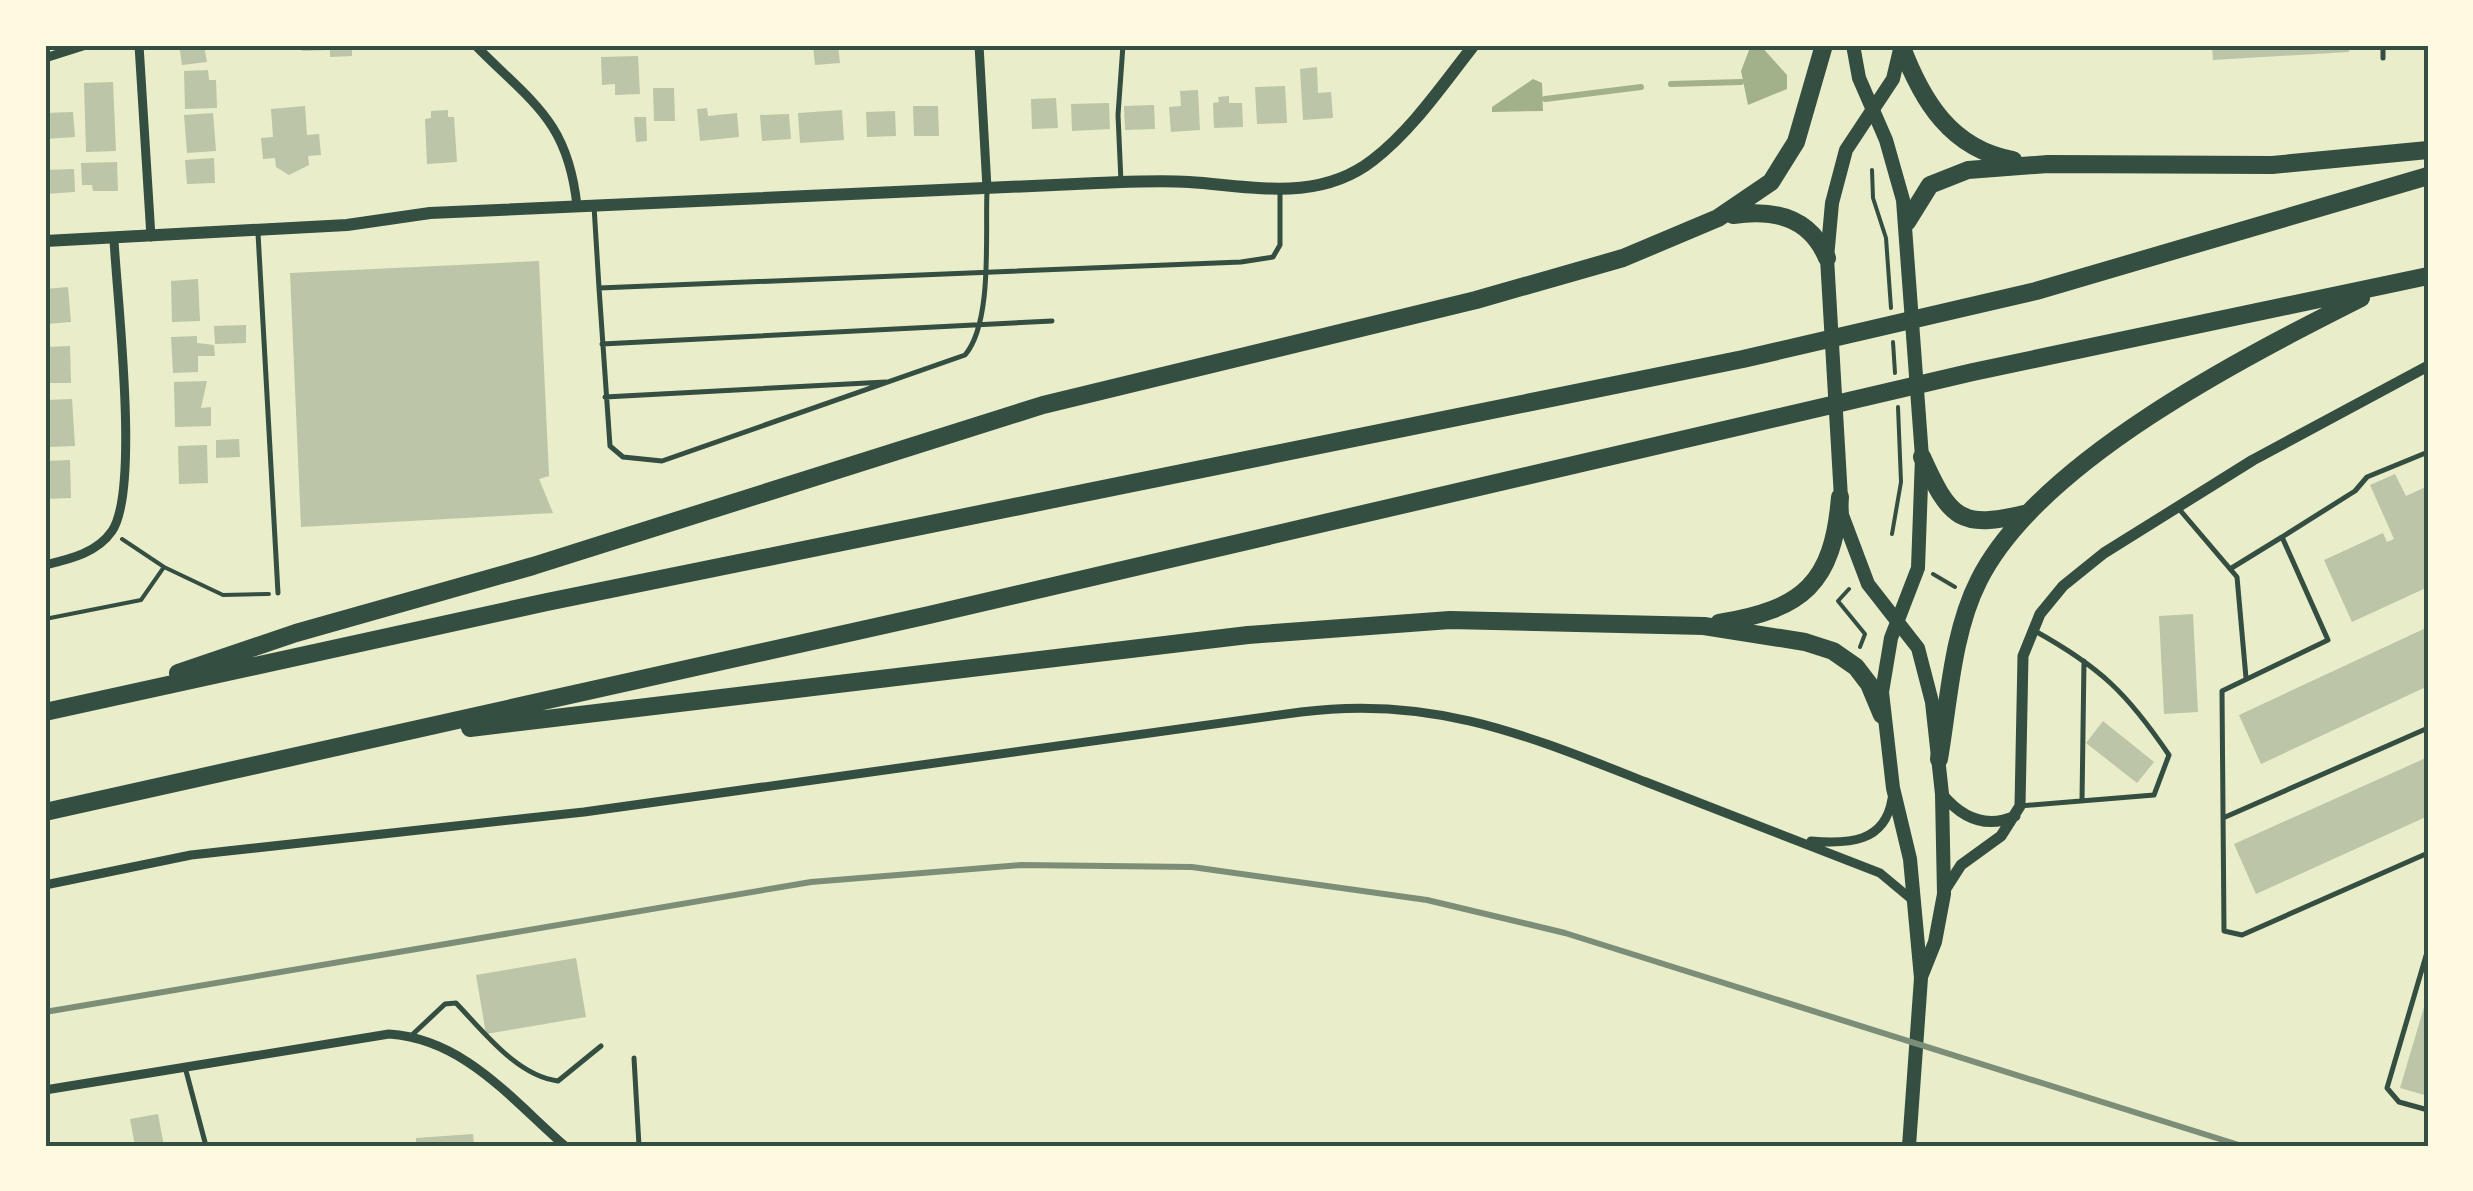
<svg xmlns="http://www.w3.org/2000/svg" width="2473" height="1191" font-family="Manrope,sans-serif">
  <rect width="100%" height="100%" fill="#e9edc9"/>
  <path fill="#a3b18a" d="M1751 45H1760L1787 75V89L1748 105 1741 71Z
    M1533 79 1542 83 1543 111 1492 112V107Z"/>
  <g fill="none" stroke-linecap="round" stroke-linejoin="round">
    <path stroke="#a3b18a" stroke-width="6" d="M1671 84 1741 82
      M1545 99 1641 87"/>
  </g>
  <path fill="#bcc5a7" d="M179 45H204L207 62 182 65Z
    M301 45H366V48L352 49V56L330 57V50L302 51Z
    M813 45H838L840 63 815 65Z
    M2212 45H2349V52L2213 60Z
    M638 56 640 94 615 95V84L602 85 601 57Z
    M1317 67 1318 93 1331 92 1333 118 1303 120 1300 69Z
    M208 70 209 80H216L217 108 185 109 184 71Z
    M113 82 116 151 86 152 84 83Z
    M1285 86 1287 123 1257 124 1255 87Z
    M653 88H674L675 121H654Z
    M1198 90 1200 130 1171 132 1169 107 1181 106 1180 91Z
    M1229 96V103H1242L1243 127 1214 128 1213 103 1219 102 1218 97Z
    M1056 98 1058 128 1032 129 1031 99Z
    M1109 103 1110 129 1072 131 1071 104Z
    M1154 105 1155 129 1125 130 1124 106Z
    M305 106 307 135 319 134 321 155 308 156 309 165 289 175 276 167 275 158 263 159 261 138 273 137 271 109Z
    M913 106H938L939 136H914Z
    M707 108 708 116 737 113 739 137 700 141 697 109Z
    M448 110V117H454L457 162 427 164 425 119 431 118V111Z
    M842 110 844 140 800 143 798 113Z
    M895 111 896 136 867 137 866 112Z
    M73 112 75 137 45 139V113Z
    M213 113 216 151 187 153 184 115Z
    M789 114 791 139 762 141 760 115Z
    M634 117H646L647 141 636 142Z
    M214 158 215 183 187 184 185 160Z
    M117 162 118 191H93L92 185H82L81 163Z
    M74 169 75 192 45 194V170Z
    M539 261 549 476 539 479 553 513 301 527 290 273Z
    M198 279 200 321 172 322 171 281Z
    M68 287 71 322 45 324V289Z
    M246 325V343L215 344 214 326Z
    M197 336V343L214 345 215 356H198V372L173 373 171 337Z
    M70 346 71 383H48L46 347Z
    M207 381 201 408 211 407V426L175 427 174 382Z
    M72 399 75 446 49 447 46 400Z
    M239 439 240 457 216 458V440Z
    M207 445 208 483 179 484 178 446Z
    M70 460 71 498 45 499V461Z
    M2395 474 2406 496 2428 486V587L2352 622 2324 560 2383 533 2387 542 2394 539 2370 485Z
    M2193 614 2198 712 2164 714 2159 616Z
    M2428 627V686L2261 764 2239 715Z
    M2103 721 2154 762 2137 783 2086 743Z
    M2428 757V816L2256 894 2234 844Z
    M576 958 586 1017 486 1034 476 975Z
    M2427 997H2428V1096L2400 1088Z
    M158 1114 164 1146H135L130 1119Z
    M473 1134 474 1146H416V1138Z"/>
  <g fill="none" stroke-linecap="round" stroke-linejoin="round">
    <path stroke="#344e41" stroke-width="4" d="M1872 170 1873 198 1886 238 1891 308
      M1893 342 1895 373
      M1892 534 1901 482 1898 407
      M122 539 164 567
      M1933 574 1955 587
      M1849 589 1838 601 1865 634 1860 647
      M45 619 141 600 164 567 223 595 269 594"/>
    <path stroke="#344e41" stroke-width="5" d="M2383 45V58
      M480 47 507 45
      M1121 182 1118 115 1123 45
      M987 191C985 234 993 322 965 355L662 461 623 457 610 446 599 288 1241 262 1273 257 1280 245V191
      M594 206 599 288
      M258 233 278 593
      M602 344 1052 321
      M605 397 886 382
      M2428 452 2367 477 2355 491 2282 537 2328 640 2222 691 2224 931 2242 935 2428 853
      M2179 509 2237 577 2246 678
      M2230 569 2282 537
      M2082 801 2084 661
      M2020 806 2154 795 2169 755C2127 693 2100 667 2035 631
      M2223 818 2428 728
      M2428 949 2387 1088 2399 1102 2428 1110
      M412 1035 445 1004 456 1003C483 1031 517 1076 558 1081L601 1046
      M634 1058 639 1146
      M185 1067 206 1146"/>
    <path stroke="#344e41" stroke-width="9" d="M139 45 151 237
      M475 45C532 103 568 120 577 206
      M979 45 987 188
      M45 58 86 45
      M45 565C70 559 97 553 112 531 140 490 117 298 114 240
      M1811 841C1848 844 1885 843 1892 799
      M45 885 191 855 584 812 1301 712C1433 695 1526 735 1646 782 1724 812 1802 842 1880 873L1910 898
      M45 1090 389 1034C464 1039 511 1099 565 1146"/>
    <path stroke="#344e41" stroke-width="11" d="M1942 794C1962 818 1986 829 2015 816
      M1945 890 1961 865 2001 836 2020 806 2023 656 2040 614 2063 586 2104 553 2253 460 2428 366"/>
    <path stroke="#344e41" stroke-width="12" d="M45 241 347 225 430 213 1097 183C1128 182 1158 180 1189 182 1252 186 1318 203 1373 160 1413 129 1443 84 1474 45"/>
    <path stroke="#344e41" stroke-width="14" d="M1853 45 1859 78 1886 140 1903 200 1922 457 1918 568 1891 638 1882 692 1893 788 1910 859 1921 978 1909 1146
      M1901 45 1893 79 1846 150 1832 203 1827 258 1842 515 1868 584 1918 648 1932 702 1942 794 1944 894 1935 942 1921 977"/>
    <path stroke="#344e41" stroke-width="18" d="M1901 45C1922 101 1951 149 2013 160
      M1733 215C1774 209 1810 217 1827 258
      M1907 222 1930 185 1968 170 2048 164 2272 165 2428 150
      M1922 457C1950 519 1960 530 2028 513
      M1719 623C1803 609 1833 584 1840 497
      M178 673 296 633 533 566 1043 405 1476 300 1623 258 1718 218 1771 182 1796 142 1824 45
      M45 712 547 602 1743 359 2036 291 2428 176
      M470 728 1248 635 1450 620 1704 626 1805 642 1833 651 1856 667 1869 684 1882 715
      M1939 759C1949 701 1952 633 1979 580 2039 461 2244 357 2361 298
      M45 812 929 615 1973 372 2428 276"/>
    <path stroke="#7c8e77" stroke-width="6" d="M45 1012 811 882 1021 865 1192 867 1427 900 1565 933 2242 1146"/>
  </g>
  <rect width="2473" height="1191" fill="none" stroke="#fefae0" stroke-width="95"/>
  <rect x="48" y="48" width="2378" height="1096" fill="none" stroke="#344e41" stroke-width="4"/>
</svg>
